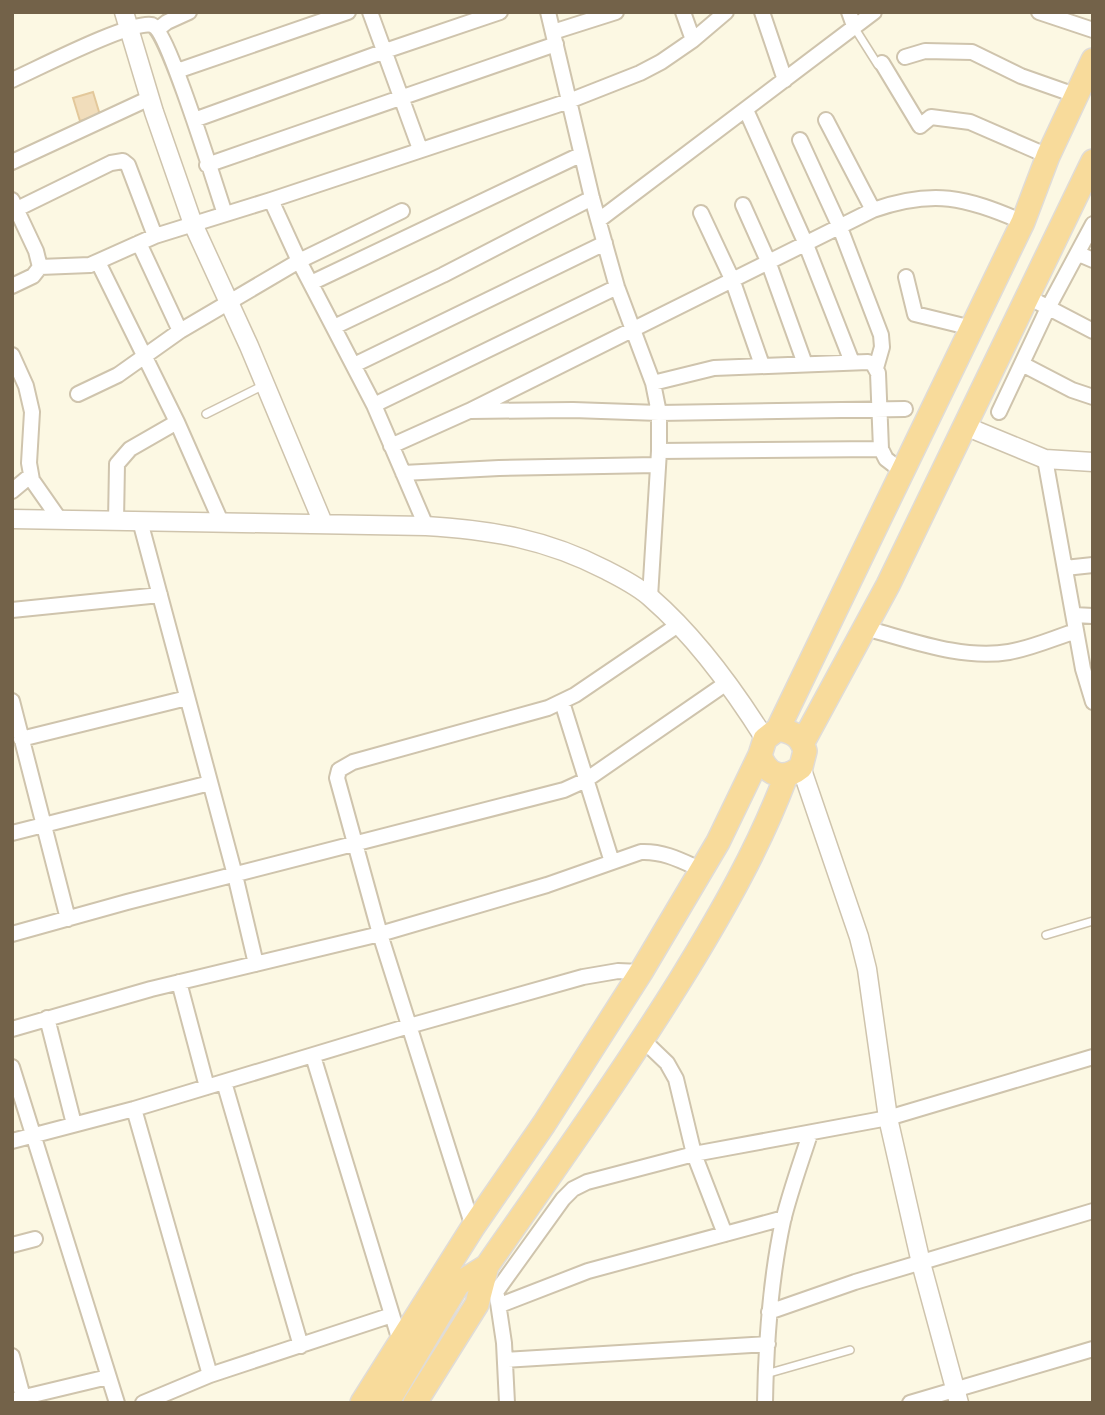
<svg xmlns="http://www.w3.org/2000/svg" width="1105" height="1415" font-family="Ubuntu,sans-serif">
  <rect width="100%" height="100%" fill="#fcf8e3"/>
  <path fill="#f1ddbb" stroke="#e3c89b" stroke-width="2" d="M93 92 100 115 80 121 73 98Z"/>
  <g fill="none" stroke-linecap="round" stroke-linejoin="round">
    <g stroke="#cfc4ad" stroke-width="10">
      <path id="service" d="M854 27 878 65
        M206 414 264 385
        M1046 935 1093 921
        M766 1374 850 1350"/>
    </g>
    <g stroke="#cfc4ad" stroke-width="18">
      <path id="minor" d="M370 12 420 149
        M548 12 592 198 617 287 653 383 659 413V451L650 597
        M683 12 693 40
        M762 12 785 80
        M849 12 854 26
        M1039 12 1093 30
        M158 29 167 22 189 12
        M553 32 616 12
        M905 57 925 51 972 52 1021 76 1075 95
        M882 63 920 126 931 117 970 122 1048 156
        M177 71 348 12
        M12 80C37 69 131 20 152 25 168 30 216 188 225 214
        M746 110 805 242 852 362
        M194 120 385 51 500 12
        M826 120 873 210
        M800 140 839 225 881 335 882 347 876 368
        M12 162 150 98
        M207 165 556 44
        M12 200 36 251 40 267 33 276 12 286
        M271 200 299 261 374 405 426 526
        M743 205 768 261 805 364
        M17 209 111 163 123 161 128 165 155 236
        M701 213 732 279 762 365
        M599 220 874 12
        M139 243 180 331
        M1079 254 1093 260
        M98 262 177 422 222 524
        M40 267 90 265 155 236 271 200 569 101 640 73 661 62 693 40 726 12
        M906 277 915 314 972 328
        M311 283 580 155
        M1026 296 1093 331
        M334 327 443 275 592 198
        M12 355 26 386 32 412 29 463 32 480 60 520
        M1022 364 1072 390 1093 397
        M354 365 605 243
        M653 383 714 368 868 362 873 364 878 373 881 449 886 459 903 472
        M78 394 118 375 180 331 299 261 402 211
        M374 405 617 287
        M470 411 573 410 659 413 905 409
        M999 412 1048 308 1093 224
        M391 446 469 411 873 210C933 189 966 197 1023 222
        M659 451 881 449
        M1045 459 1083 669 1093 702
        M403 473 499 468 657 465
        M12 491 30 476
        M140 521 235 875 256 964
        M116 522 117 464 130 449 177 422
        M1065 568 1093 565
        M12 610 160 595
        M1074 615 1093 616
        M865 628C911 640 961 660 1009 652 1032 648 1054 638 1076 631
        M12 701 68 919
        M562 702 612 862
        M21 739 187 698
        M12 833 210 783
        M12 934 127 902 564 790 586 780 728 682
        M179 982 207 1087
        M47 1018 74 1124
        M12 1029 151 989 380 934 547 885 641 852C664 851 682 861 702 870
        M643 1040 667 1063 676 1079 694 1154 725 1234
        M313 1056 400 1341
        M12 1067 117 1403
        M224 1082 301 1346
        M134 1109 210 1375
        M12 1141 134 1109 409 1026 583 977 618 971 641 972
        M473 1227 380 934 337 778 339 770 353 762 548 708 575 695 678 625
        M12 1245 35 1239
        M496 1292 563 1199 573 1189 587 1182 694 1154 888 1118 1093 1057
        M497 1296 504 1343 507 1403
        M500 1305 588 1271 784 1218
        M769 1312 855 1282 1093 1211
        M12 1356 23 1397
        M505 1360 768 1344
        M12 1400 108 1377
        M143 1403 210 1375 392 1315
        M765 1403C766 1342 770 1281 783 1221 790 1192 801 1162 810 1134
        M910 1403 1093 1349"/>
    </g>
    <g stroke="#cfc4ad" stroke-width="21">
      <path id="tertiary" d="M124 12 154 112 193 224 249 346 323 523
        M965 426 1045 459 1093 462
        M12 519 426 526C492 530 546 539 606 570 621 578 638 586 651 598 696 637 733 688 765 739
        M801 767 859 937 867 969 888 1118 921 1263 959 1403"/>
    </g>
    <g stroke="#e0dcd7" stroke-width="26">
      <path id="trunk" d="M778 729 1023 222 1048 156 1093 60
        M803 742 888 585 1093 161
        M362 1403 473 1227 544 1124 641 972 718 842 760 755 765 739 778 729C793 732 801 736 805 751L801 767C784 781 767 776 760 755
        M387 1403 458 1284 487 1266
        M415 1403 477 1304 487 1266C553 1171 620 1077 681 979 721 914 759 848 786 776"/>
    </g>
    <use href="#service" stroke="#fff" stroke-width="7"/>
    <use href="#minor" stroke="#fff" stroke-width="14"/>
    <use href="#tertiary" stroke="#fff" stroke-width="18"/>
    <use href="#trunk" stroke="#f8db9b" stroke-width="23"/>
  </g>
  <rect width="1105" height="1415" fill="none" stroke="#736249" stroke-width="28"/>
</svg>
